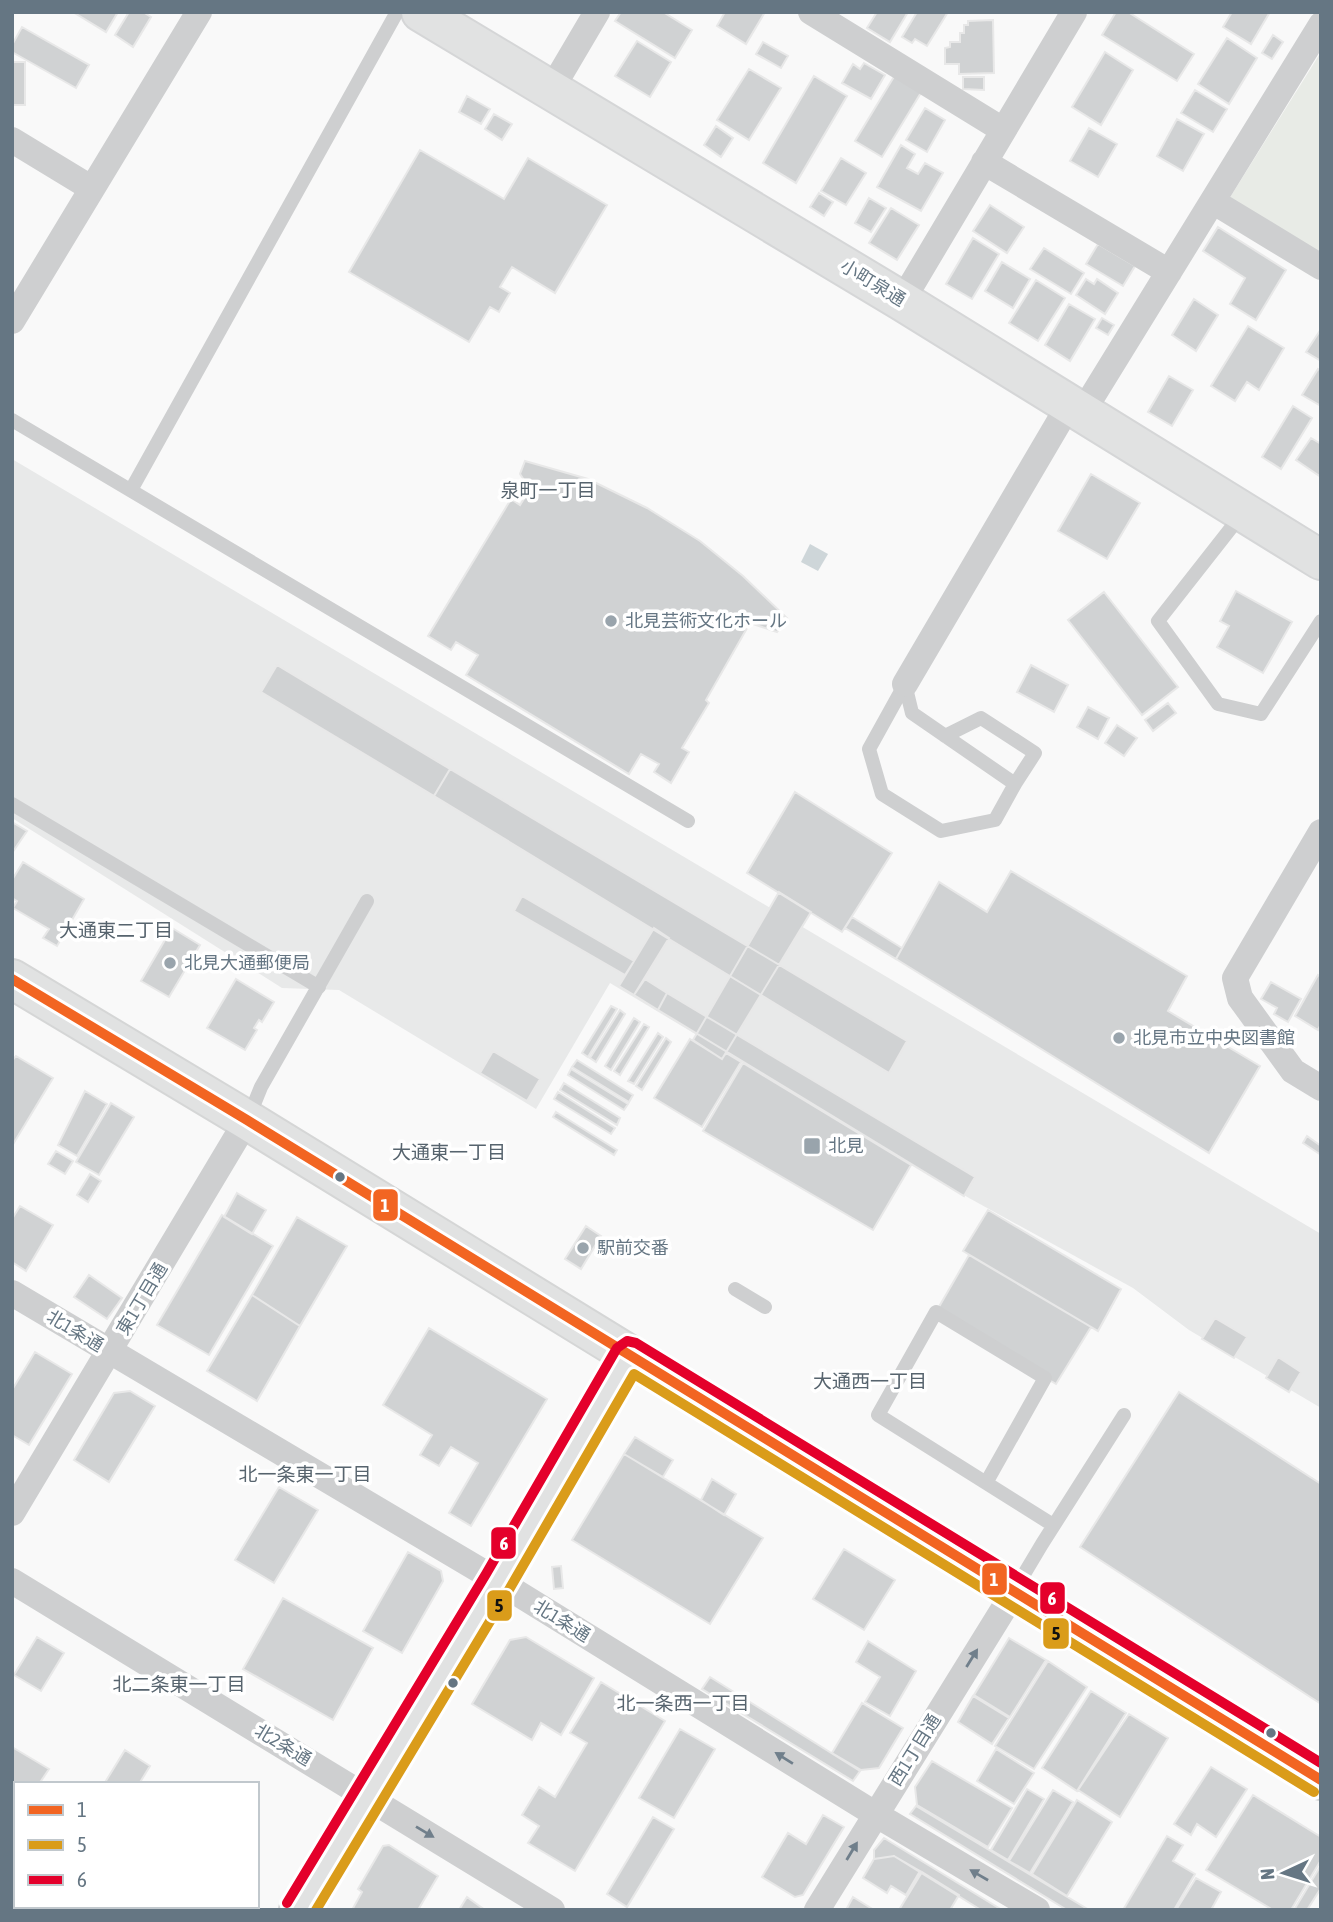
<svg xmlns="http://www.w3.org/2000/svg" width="1333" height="1922" font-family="'Asap Condensed','Noto Sans JP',sans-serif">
  <rect width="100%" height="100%" fill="#f9f9f9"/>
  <path fill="#e8e9e9" d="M12 459 1321 1234V1408L1189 1330 1133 1288 969 1198 610 983 536 1109 339 990 282 988 12 818Z"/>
  <path fill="#e8ebe6" d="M1321 52V253L1229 199Z"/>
  <path fill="#ced6d9" d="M810 544 828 554 818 571 801 562Z"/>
  <path fill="#d0d2d3" stroke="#e8e8e8" stroke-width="2" d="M73 12H118L106 32Z
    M129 12H143L151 17 133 47 115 35Z
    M621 12H663L692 30 675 58 615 21Z
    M725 12H765L746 44 717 26Z
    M877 12H908L890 42 867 28Z
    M917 12H948L927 46 915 39 912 43 902 37Z
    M1116 12H1128L1194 54 1177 81 1102 35Z
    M1232 12H1270L1251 44 1223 27Z
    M993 20 994 73 959 74V64H945V48L950 47V42H960V33H964V25H968V21Z
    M22 27 89 65 76 88 12 52V45Z
    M1273 35 1283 42 1272 59 1262 53Z
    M1227 38 1257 58 1229 104 1198 84Z
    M637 41 671 62 650 97 615 76Z
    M763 42 788 56 781 68 756 54Z
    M1105 52 1133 70 1101 125 1072 107Z
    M12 62H25V105H12Z
    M864 63 885 75 871 99 842 83 853 64 860 69Z
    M749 69 781 88 749 140 717 120Z
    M895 75 922 91 882 157 855 141Z
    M814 76 847 96 796 183 763 163Z
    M963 77H984V90L963 89Z
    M1195 90 1227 109 1213 132 1181 113Z
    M467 96 490 109 481 124 459 112Z
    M925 108 945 120 927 152 906 140Z
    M494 114 512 124 502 140 485 129Z
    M1177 119 1204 134 1183 171 1157 156Z
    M716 126 733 138 721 157 704 145Z
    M1089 128 1117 144 1098 177 1070 161Z
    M901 145 915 154 907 168 918 174 925 163 943 173 921 211 877 187Z
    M420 150 504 199 528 158 607 205 555 293 512 267 500 287 510 293 504 303 499 312 490 307 469 342 349 272Z
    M841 158 866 173 846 205 821 191Z
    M819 193 833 202 824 216 810 207Z
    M869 198 886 208 871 232 855 223Z
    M990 205 1024 227 1007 253 973 231Z
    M891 208 919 225 897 260 869 243Z
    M1218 227 1286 270 1256 320 1230 304 1245 278 1203 251Z
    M973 238 999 254 972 299 946 284Z
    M1098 244 1135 266 1123 286 1086 264Z
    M1044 248 1084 273 1071 294 1030 269Z
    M1002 262 1030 279 1013 308 985 291Z
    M1086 279 1094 284 1097 279 1118 293 1105 314 1076 295Z
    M1036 280 1065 298 1038 341 1009 323Z
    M1194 299 1218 315 1196 351 1172 335Z
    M1069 304 1095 319 1070 361 1045 345Z
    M1102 318 1114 325 1108 335 1096 328Z
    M1248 326 1284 348 1259 390 1247 382 1235 401 1211 386Z
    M1321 329V361L1306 352Z
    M1318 369 1321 371V406L1302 395Z
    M1169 376 1193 390 1172 426 1148 412Z
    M1293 406 1312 418 1281 469 1262 457Z
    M1311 438 1321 444V477L1296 460Z
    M525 461 588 479 647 508 700 541 743 576 787 618 777 632 750 623 706 700 709 703 682 748 689 752 671 783 654 772 659 764 641 754 629 774 466 675 478 655 456 642 451 650 428 636 511 499 520 505 530 489 520 474Z
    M1091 474 1140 503 1107 559 1058 531Z
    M1236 591 1292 622 1263 673 1217 647 1229 626 1220 621Z
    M1104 592 1178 687 1142 715 1068 620Z
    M277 665 450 769 434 796 261 692Z
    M1031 665 1068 685 1054 712 1017 692Z
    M1168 703 1176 713 1153 731 1145 720Z
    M1088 707 1109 718 1098 739 1077 727Z
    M1117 725 1137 738 1124 756 1105 743Z
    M450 769 907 1041 889 1073 434 796Z
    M795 792 892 853 842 932 747 873Z
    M12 822 27 831 12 853Z
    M23 862 84 899 57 946 43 938 49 929 13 908 17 901 12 898V880Z
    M1011 871 1187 976 1168 1011 1260 1066 1209 1153 896 959 939 882 987 912Z
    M779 892 811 912 722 1059 693 1040Z
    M522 896 634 961 625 975 514 911Z
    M852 917 902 948 896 959 845 928Z
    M172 928 200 945 169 997 141 981Z
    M654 928 669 938 634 995 619 986Z
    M1318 975 1321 977V1024L1318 1030 1295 1016Z
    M236 979 274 1002 262 1022 259 1020 254 1028 257 1030 245 1050 207 1028Z
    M645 979 667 993 658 1010 634 995Z
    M1271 982 1301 999 1288 1022 1274 1014 1277 1008 1261 999Z
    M667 993 975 1177 964 1196 658 1010Z
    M611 1006 617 1009 588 1057 582 1053Z
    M620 1010 625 1014 596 1062 590 1058Z
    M634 1018 640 1022 611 1070 605 1066Z
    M644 1024 649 1027 620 1075 614 1071Z
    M658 1033 663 1037 634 1084 628 1081Z
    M666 1038 671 1042 642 1090 636 1086Z
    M690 1039 722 1059 726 1053 741 1062 702 1127 654 1098Z
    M493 1051 540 1079 527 1101 480 1073Z
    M16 1056 53 1078 12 1146V1061Z
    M577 1060 633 1095 629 1102 572 1067Z
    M743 1063 911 1165 873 1230 703 1131Z
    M571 1069 628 1104 624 1110 568 1075Z
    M564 1083 620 1118 617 1125 560 1090Z
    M85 1091 107 1104 77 1156 58 1145Z
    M558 1092 615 1128 611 1134 554 1099Z
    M111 1103 134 1117 99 1175 76 1162Z
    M556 1112 617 1150 614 1155 553 1117Z
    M1307 1136 1321 1146V1155L1303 1143Z
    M56 1151 73 1161 65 1174 48 1164Z
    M90 1174 101 1181 88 1202 77 1195Z
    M237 1193 266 1210 252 1234 224 1217Z
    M20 1206 53 1225 26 1271 12 1262V1219Z
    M988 1210 1121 1289 1098 1331 963 1251Z
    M222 1215 273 1246 209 1355 157 1325Z
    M297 1217 347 1246 300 1326 252 1295Z
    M586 1226 601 1236 581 1269 565 1259Z
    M969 1255 1091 1327 1056 1384 936 1312Z
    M89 1275 122 1298 107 1319 74 1297Z
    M252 1295 300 1326 257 1401 207 1371Z
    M1215 1318 1247 1337 1234 1358 1202 1339Z
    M429 1328 547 1399 471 1526 449 1513 478 1463 451 1447 439 1466 420 1455 432 1435 383 1405Z
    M35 1352 72 1374 29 1445 12 1435V1390Z
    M1278 1357 1301 1372 1289 1392 1266 1378Z
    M130 1391 155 1406 109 1482 74 1460 114 1393Z
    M1179 1392 1321 1484V1704L1080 1547Z
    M635 1437 673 1460 663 1477 624 1454Z
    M624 1454 763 1538 710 1624 572 1540Z
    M712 1479 736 1494 724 1515 701 1500Z
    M279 1487 318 1510 274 1583 235 1560Z
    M844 1549 895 1580 864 1630 813 1599Z
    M408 1552 441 1571 443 1581 402 1653 363 1631Z
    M561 1566 563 1588 554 1589 552 1567Z
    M283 1598 373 1648 333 1720 243 1669Z
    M37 1637 64 1653 41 1691 14 1675Z
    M526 1637 594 1678 561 1735 541 1723 532 1740 472 1704 510 1640Z
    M1009 1638 1046 1660 1010 1717 974 1695Z
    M868 1641 916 1671 890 1716 865 1702 880 1677 856 1662Z
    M1048 1661 1087 1687 1034 1769 995 1746Z
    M710 1677 860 1771 853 1781 702 1689Z
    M601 1682 665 1721 575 1871 528 1843 539 1826 522 1815 539 1787 555 1797 587 1743 570 1733Z
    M1091 1691 1126 1713 1077 1791 1042 1768Z
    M973 1696 1009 1718 992 1744 958 1722Z
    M862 1703 903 1728 879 1768 861 1770 832 1753Z
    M1129 1714 1168 1738 1120 1817 1078 1790Z
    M680 1729 715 1749 674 1818 639 1798Z
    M12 1747 49 1769 39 1784H16V1821L12 1819Z
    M996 1749 1034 1773 1014 1804 977 1781Z
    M125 1750 150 1766 139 1784H104Z
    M932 1761 1012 1808 988 1847 917 1805 915 1787Z
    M1211 1767 1247 1789 1216 1837 1197 1824 1191 1835 1174 1824Z
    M1027 1789 1044 1799 1008 1860 991 1850Z
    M1053 1790 1073 1802 1030 1873 1009 1861Z
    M1253 1795 1321 1837V1860L1291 1910H1273L1206 1870Z
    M1077 1800 1112 1822 1067 1896 1032 1874Z
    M916 1806 1089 1910H1067L910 1814Z
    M823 1815 844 1827 803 1895 795 1897 762 1877 788 1833 806 1844Z
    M653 1817 674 1829 627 1907 607 1894Z
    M1167 1836 1183 1845 1173 1861 1195 1874 1174 1910H1123Z
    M884 1838 1002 1910H981L894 1856 874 1859V1850Z
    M389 1845 438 1876 418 1910H352L362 1892 358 1889 383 1846Z
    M894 1856 920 1871 906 1895 891 1886 887 1893 863 1878 874 1859Z
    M1321 1865V1888L1307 1910H1294Z
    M922 1872 959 1895 950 1910H899Z
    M1196 1878 1221 1892 1211 1910H1176Z
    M467 1897 485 1910H459Z
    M853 1897 874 1910H846Z
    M115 1906H243L241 1910H121Z"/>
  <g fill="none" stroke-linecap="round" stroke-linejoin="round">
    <g stroke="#d5d6d7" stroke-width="42">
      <path id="secondary" d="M421 12 902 301 1321 560
        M299 1910 498 1581 629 1355"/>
    </g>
    <g stroke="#d5d6d6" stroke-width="42">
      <path id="highway" d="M12 979 247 1120 1321 1780"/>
    </g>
    <path stroke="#cecfd0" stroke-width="14" d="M12 420 688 821
      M131 490 397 12
      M1242 514 1158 621 1218 704 1261 714 1321 621
      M905 684 912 713 1015 784 995 820 941 831 882 794 869 749Z
      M945 736 981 718 1035 753 1015 784
      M12 804 319 987
      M248 1119 261 1087 367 901
      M735 1289 765 1307
      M986 1483 1045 1378 936 1312 878 1415 1053 1525
      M1014 1591 1042 1544 1124 1415"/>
    <path stroke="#cecfd0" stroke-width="26" d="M811 12 1003 130
      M551 90 597 12
      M12 140 91 188
      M984 162 1169 272
      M1214 202 1321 267
      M902 301 1074 12
      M12 321 199 12
      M1082 413 1321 25
      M905 684 1069 405
      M1321 832 1235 978 1240 998 1293 1071 1321 1088
      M12 1293 498 1581 875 1814 1037 1910
      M12 1513 247 1120
      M12 1581 552 1910
      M817 1910 1014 1592"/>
    <use href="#secondary" stroke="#e1e2e2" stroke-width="38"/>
    <use href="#highway" stroke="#e1e2e2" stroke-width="38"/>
    <g stroke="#fff" stroke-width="16">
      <path id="bus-1" d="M12 979 247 1120 1321 1780"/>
    </g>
    <g stroke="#fff" stroke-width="16">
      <path id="bus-2" d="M316 1910 510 1588 634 1374 1314 1792"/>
    </g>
    <g stroke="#fff" stroke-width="16">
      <path id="bus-3" d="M287 1903 486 1574 617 1348 627 1341 636 1343 1321 1763"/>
    </g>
    <use href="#bus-1" stroke="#f26522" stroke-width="10"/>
    <use href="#bus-2" stroke="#da9c1a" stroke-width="10"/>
    <use href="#bus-3" stroke="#e4002b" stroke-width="10"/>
  </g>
  <defs><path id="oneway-solid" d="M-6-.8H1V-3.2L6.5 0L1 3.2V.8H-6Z" transform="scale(1.75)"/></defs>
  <g fill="#707f8b">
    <use href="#oneway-solid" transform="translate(972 1658) rotate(-58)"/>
    <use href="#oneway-solid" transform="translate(784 1758) rotate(-148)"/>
    <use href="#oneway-solid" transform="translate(425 1832) rotate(31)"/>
    <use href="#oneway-solid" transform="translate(852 1851) rotate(-59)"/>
    <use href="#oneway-solid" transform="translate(979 1875) rotate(-150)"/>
  </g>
  <g fill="#99a4ac" stroke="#fff" stroke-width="2.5">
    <circle cx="611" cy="621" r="7"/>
    <circle cx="170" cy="963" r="7"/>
    <circle cx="1119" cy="1038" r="7"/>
    <rect x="803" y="1137" width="18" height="18" rx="3.5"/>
    <circle cx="583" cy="1248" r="7"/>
  </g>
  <g fill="#657683" stroke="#fff" stroke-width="2.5">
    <circle cx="340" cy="1177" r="6"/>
    <circle cx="453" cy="1683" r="6"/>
    <circle cx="1271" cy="1733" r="6"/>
  </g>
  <g text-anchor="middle" stroke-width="7" stroke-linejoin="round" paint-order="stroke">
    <g font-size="18" fill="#657683" stroke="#fff">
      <text transform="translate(873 283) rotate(31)" y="6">小町泉通</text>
      <text transform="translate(142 1299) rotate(-59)" y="6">東1丁目通</text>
      <text transform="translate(75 1331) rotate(31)" y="6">北1条通</text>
      <text transform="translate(562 1621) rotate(32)" y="6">北1条通</text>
      <text transform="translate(283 1745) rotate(31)" y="6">北2条通</text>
      <text transform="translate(915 1750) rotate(-58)" y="6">西1丁目通</text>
    </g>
    <g font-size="18" fill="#657683" stroke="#fff" text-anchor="start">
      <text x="625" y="627">北見芸術文化ホール</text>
      <text x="184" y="969">北見大通郵便局</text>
      <text x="1133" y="1044">北見市立中央図書館</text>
      <text x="828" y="1152">北見</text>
      <text x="597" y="1254">駅前交番</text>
    </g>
    <g font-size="19" fill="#57646e" stroke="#fff">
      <text x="548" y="497">泉町一丁目</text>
      <text x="116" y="937">大通東二丁目</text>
      <text x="449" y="1159">大通東一丁目</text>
      <text x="870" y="1388">大通西一丁目</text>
      <text x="305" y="1481">北一条東一丁目</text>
      <text x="179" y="1691">北二条東一丁目</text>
      <text x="683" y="1710">北一条西一丁目</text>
    </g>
  </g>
  <g stroke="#fff" stroke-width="2.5">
    <rect x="372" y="1188" width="27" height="34" rx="7" fill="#f26522"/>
    <rect x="490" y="1526" width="27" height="34" rx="7" fill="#e4002b"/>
    <rect x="981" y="1562" width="27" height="34" rx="7" fill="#f26522"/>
    <rect x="1039" y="1581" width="27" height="34" rx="7" fill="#e4002b"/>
    <rect x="486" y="1589" width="27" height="33" rx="7" fill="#da9c1a"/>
    <rect x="1042" y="1617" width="28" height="33" rx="7" fill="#da9c1a"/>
  </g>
  <g font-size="19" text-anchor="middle" font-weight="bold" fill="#fff">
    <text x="385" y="1212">1</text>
    <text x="504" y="1550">6</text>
    <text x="994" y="1586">1</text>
    <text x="1052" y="1605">6</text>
  </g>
  <g font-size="19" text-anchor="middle" font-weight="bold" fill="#111">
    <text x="499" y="1612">5</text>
    <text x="1056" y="1640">5</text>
  </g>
  <rect width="1333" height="1922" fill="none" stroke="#657683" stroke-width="28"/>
  <rect x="14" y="1782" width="245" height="126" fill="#ffffff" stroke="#c1c8cd" stroke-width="2"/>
  <rect x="28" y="1805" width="35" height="10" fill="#f26522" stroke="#c1c8cd" stroke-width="2"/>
  <text x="77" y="1817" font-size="21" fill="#657683">1</text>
  <rect x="28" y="1840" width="35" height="10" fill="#da9c1a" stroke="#c1c8cd" stroke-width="2"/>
  <text x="77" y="1852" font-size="21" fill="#657683">5</text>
  <rect x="28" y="1875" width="35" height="10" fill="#e4002b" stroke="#c1c8cd" stroke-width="2"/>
  <text x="77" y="1887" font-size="21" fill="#657683">6</text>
  <g transform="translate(1284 1873) rotate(266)" stroke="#ffffff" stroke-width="5" paint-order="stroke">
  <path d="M0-5L12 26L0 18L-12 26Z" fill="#657683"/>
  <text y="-10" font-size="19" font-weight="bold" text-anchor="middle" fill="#657683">N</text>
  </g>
</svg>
